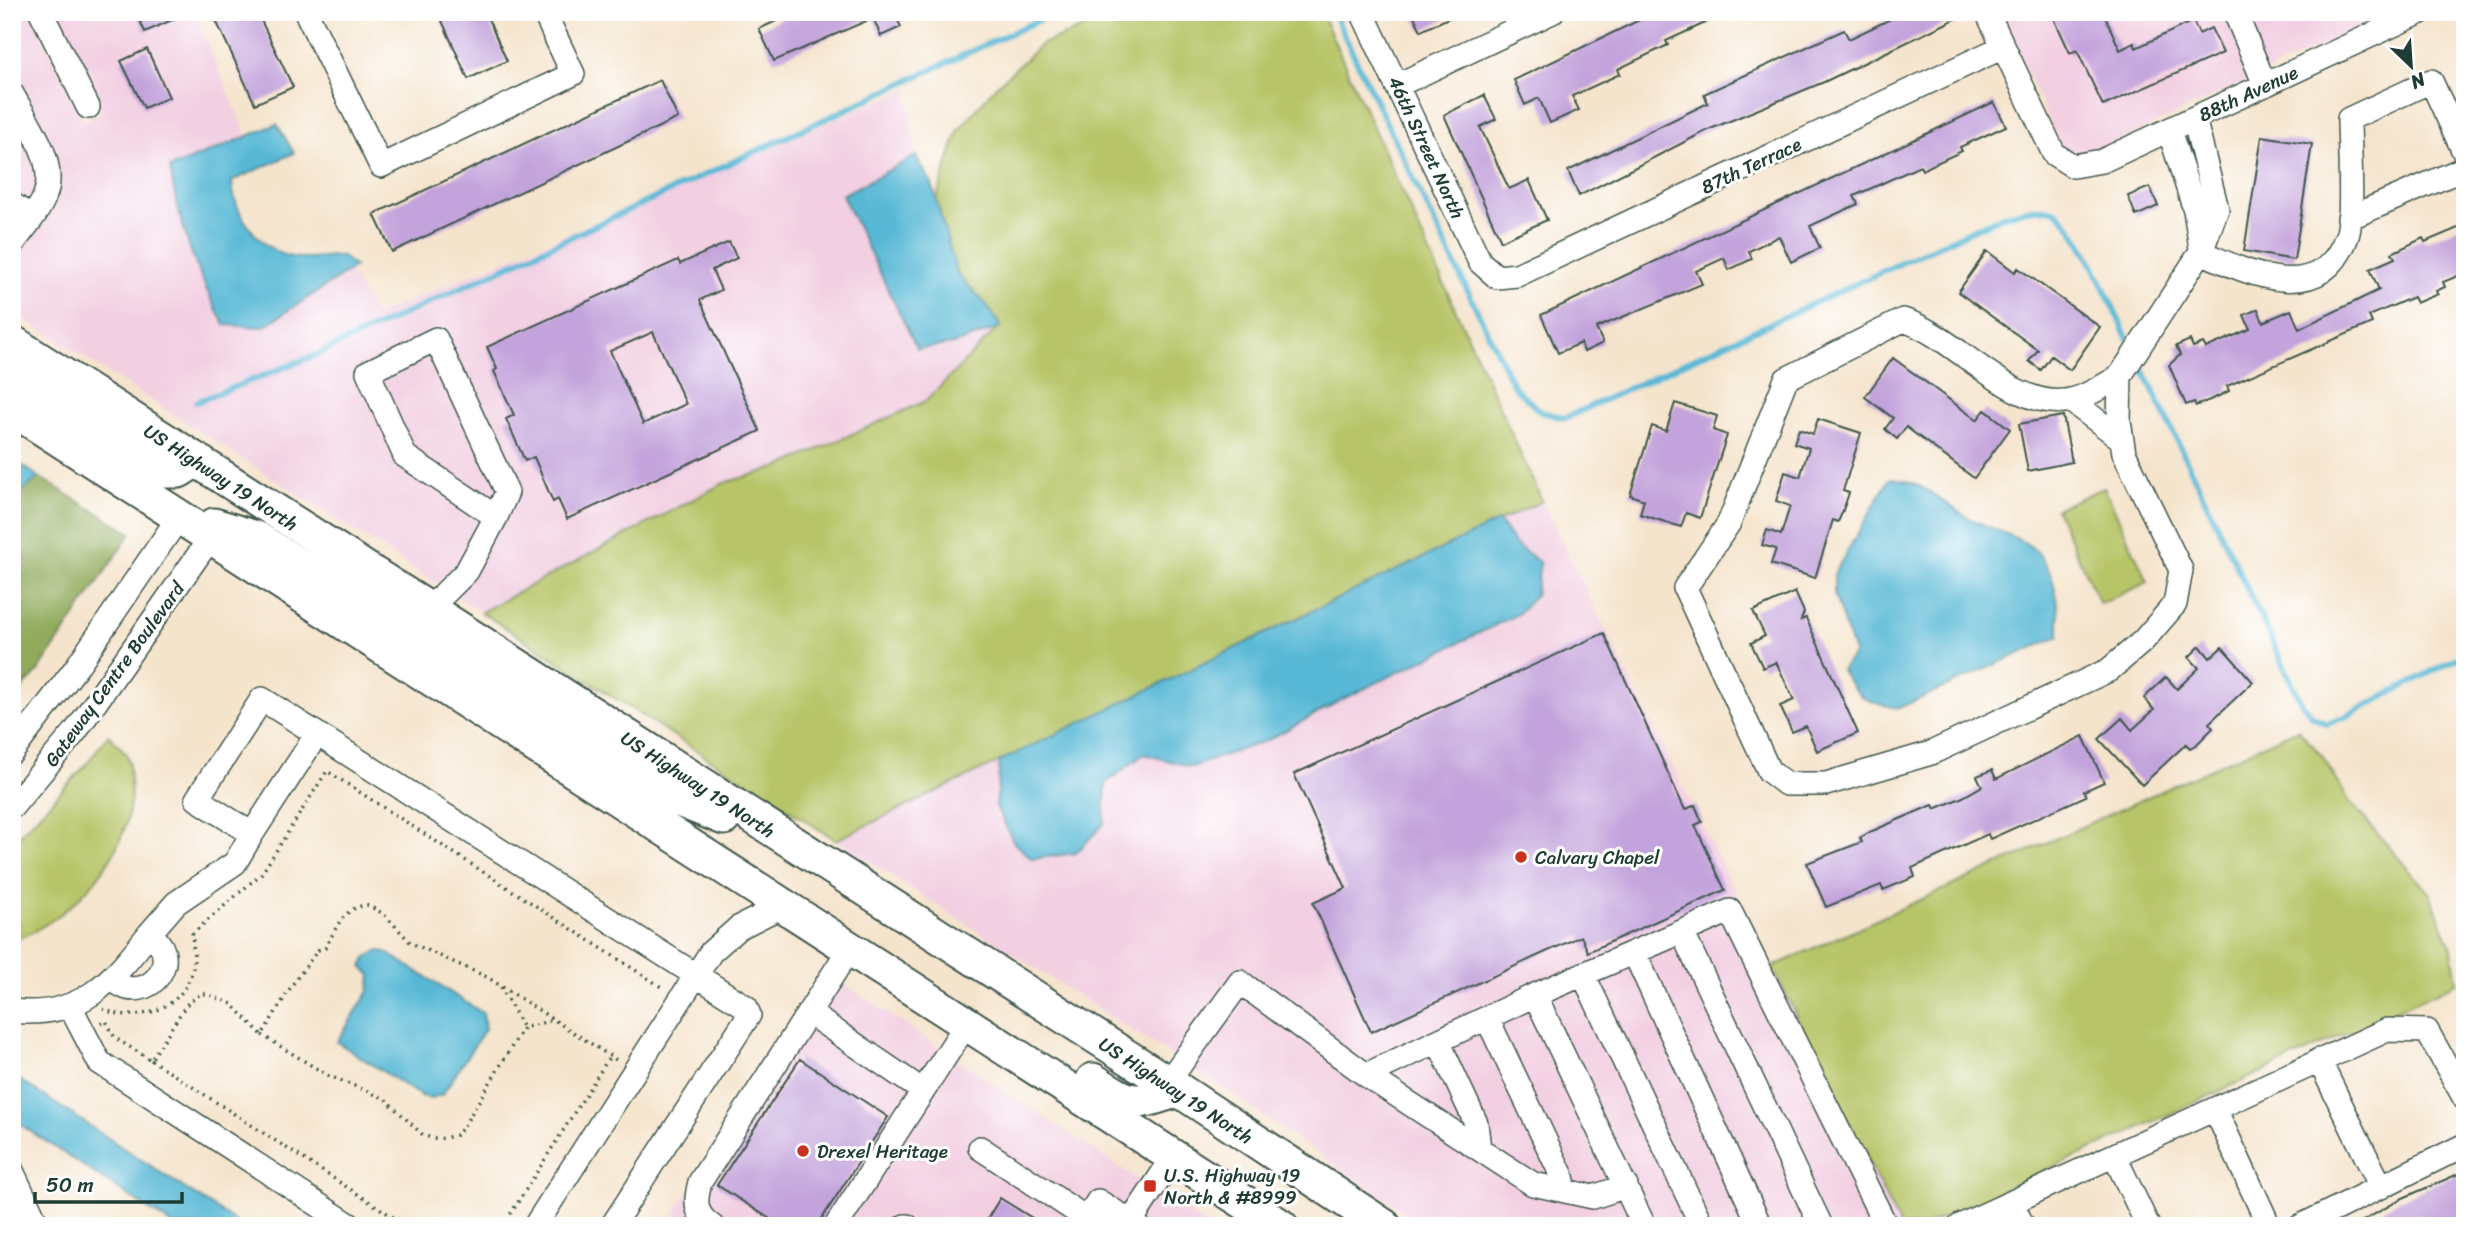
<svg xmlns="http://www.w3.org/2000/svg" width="2477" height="1238" font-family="Sriracha,sans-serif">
  <rect width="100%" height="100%" fill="#fff"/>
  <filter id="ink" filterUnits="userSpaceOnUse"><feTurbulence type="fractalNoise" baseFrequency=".0143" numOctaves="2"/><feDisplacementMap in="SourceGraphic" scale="14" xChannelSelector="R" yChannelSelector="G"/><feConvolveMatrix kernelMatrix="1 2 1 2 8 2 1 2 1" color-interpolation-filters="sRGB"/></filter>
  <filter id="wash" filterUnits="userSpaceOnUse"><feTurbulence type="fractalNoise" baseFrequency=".00686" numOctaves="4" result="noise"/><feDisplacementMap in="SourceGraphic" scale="28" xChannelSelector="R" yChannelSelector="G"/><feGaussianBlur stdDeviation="1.57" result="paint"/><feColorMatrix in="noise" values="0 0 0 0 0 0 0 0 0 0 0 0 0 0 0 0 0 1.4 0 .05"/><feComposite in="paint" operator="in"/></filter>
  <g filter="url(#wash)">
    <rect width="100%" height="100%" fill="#f5e4cc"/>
    <path fill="#f2cfe1" d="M12 12H30L84 121 101 112 53 12H194L247 136 170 168 208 295 225 325 263 327 349 271 376 315 907 89 916 156 843 194 954 344 997 328 926 401 779 467 724 483 481 612 12 311Z
      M1999 12H2394L2099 150 2074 154 2061 147Z
      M1542 501 1900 1226H1424L1236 1097 836 840 1000 761 996 806 1104 824 1105 783 1144 754 1192 767 1268 740 1343 699 1540 563 1515 544 1499 521Z
      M835 978 1208 1226H665Z"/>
    <path fill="#b7c567" stroke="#6b814e" stroke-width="2" d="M1124 12H1321L1542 501 836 840 481 612 724 483 779 467 926 401 1000 326 987 305 957 274 941 225 936 201 958 131 995 87 1042 44Z
      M2104 487 2148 582 2100 604 2056 509Z
      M2298 729 2323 757 2349 801 2430 894 2452 950 2457 983 1924 1226H1900L1772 967Z
      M108 735C114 741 121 747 126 754 130 761 129 772 130 780 138 848 73 920 12 941V843L86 765Z"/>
    <path fill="#91aa5c" stroke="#587448" stroke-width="2" d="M39 477 131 533 37 673 12 698V500Z"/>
    <path fill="#56b8d5" stroke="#3a7a84" stroke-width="2" d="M277 124 294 153 232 181C233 212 259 250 292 257 307 260 326 256 341 256L355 267 263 327 225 325C197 276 178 223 170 168Z
      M916 156 932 184 957 274 987 305 1001 327 954 344 917 349 842 195Z
      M20 464 39 477 12 500V467Z
      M1890 478C1920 479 1940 501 1966 516 1986 528 2011 533 2030 546 2056 565 2060 607 2059 636L1899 708C1866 703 1859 699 1841 670L1854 653 1834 594V574Z
      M1499 521 1515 544 1540 563 1535 596 1518 614 1343 699 1268 740 1192 767 1144 754 1106 783 1104 824 1076 853 1032 859 1014 843 996 806 1000 761Z
      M378 951 386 952 483 1013 485 1029 442 1095 430 1098 421 1096 337 1042 369 991 371 975 362 967 367 957Z
      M12 1075 242 1226H174L12 1119Z"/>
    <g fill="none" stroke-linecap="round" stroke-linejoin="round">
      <path stroke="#56b8d5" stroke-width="6" d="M1333 12 1514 387 1541 412 1565 418 2005 215C2020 212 2039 205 2054 211 2075 218 2116 314 2127 338
        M2143 369 2301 702 2312 716 2327 724 2347 716 2465 654
        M196 402 316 355 1056 12"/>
    </g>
    <g id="blocks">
      <path fill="#c3a3db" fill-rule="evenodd" d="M136 12H190L145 32Z
        M212 12H257L293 87 255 104Z
        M438 12H485L507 61 468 79Z
        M795 12H894L901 27 881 36 873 18 774 61 759 29Z
        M1412 12H1461L1421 31Z
        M1656 12H1729L1666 41 1668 45 1618 69 1620 74 1572 96 1579 110 1550 123 1539 98 1525 105 1514 80Z
        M1905 12H1970L1824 82 1708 130 1579 196 1568 171 1708 103 1704 94 1844 30 1849 39Z
        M2051 12H2103L2120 50 2134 43 2136 48 2193 21 2199 34 2211 28 2223 53 2103 106 2077 50 2070 53Z
        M147 49 169 97 144 108 121 61Z
        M660 80 678 118 392 252 374 214Z
        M1484 95 1496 119 1480 127 1509 189 1529 180 1547 220 1501 241 1444 115Z
        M1994 102 2006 126 1960 147 1962 151 1922 170 1920 166 1854 196 1858 204 1810 226 1820 248 1791 262 1779 236 1749 251 1752 259 1729 270 1724 258 1696 271 1702 284 1596 328 1603 343 1584 352 1581 343 1558 353 1541 315Z
        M2262 136 2312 144 2294 260 2244 251Z
        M2150 187 2158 206 2136 216 2128 196Z
        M2465 225V273L2443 282 2445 287 2436 291 2438 294 2416 303 2413 297 2369 316 2372 323 2227 386 2229 391 2219 396 2196 406 2194 402 2186 405 2169 365 2180 355 2176 346 2190 340 2193 347 2203 343 2206 348 2250 329 2244 315 2258 309 2263 322 2291 310 2299 329 2379 290 2370 269 2395 258 2392 253 2423 238 2425 242Z
        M729 242 737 258 712 270 721 290 700 300 760 431 567 519 558 499 553 502 534 457 525 461 506 419 514 415 494 371 497 369 487 347 678 260 680 264ZM653 332 686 404 643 424 610 351Z
        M1987 251 2015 272 2018 268 2100 327 2070 370 2051 356 2041 370 2029 361 2038 350 1958 292Z
        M1893 358 1977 420 1985 410 2010 429 1974 478 1906 427 1897 439 1885 429 1893 418 1865 397Z
        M1675 403 1717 416 1713 430 1727 435 1700 518 1686 513 1681 527 1640 514 1644 500 1630 495 1652 426 1666 431Z
        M2063 416 2072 462 2028 471 2019 424Z
        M1818 419 1861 433 1843 491 1849 493 1842 513 1838 522 1833 520 1815 578 1771 564 1776 549 1762 545 1767 530 1781 535 1790 506 1776 501 1785 472 1800 477 1809 448 1794 443 1799 429 1813 434Z
        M1795 592 1804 612 1801 620 1806 618 1858 733 1817 751 1806 726 1792 732 1780 706 1794 700 1776 662 1763 668 1751 643 1765 636 1753 611Z
        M1604 633 1685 810 1695 805 1702 822 1695 825 1725 890 1588 952 1581 936 1371 1032 1313 903 1346 888 1294 774Z
        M2200 646 2210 658 2222 647 2253 682 2209 723 2213 728 2197 744 2190 748 2186 744 2142 785 2099 739 2122 718 2132 730 2154 710 2144 698 2166 677 2177 689 2199 668 2189 657Z
        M2083 736 2104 782 2084 791 2086 796 1990 839 1988 834 1912 868 1915 877 1883 890 1881 885 1826 907 1807 863 1862 842 1860 838 1870 832 1923 809 1933 805 1935 809 1963 797 1982 786 1977 776 1992 770 1996 779Z
        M800 1059 888 1117 817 1226H781L717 1185Z
        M2465 1171V1215L2441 1226H2354L2403 1198Z
        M1000 1198 1045 1226H983Z"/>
    </g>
  </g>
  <g filter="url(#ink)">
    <use href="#blocks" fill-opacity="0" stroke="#3f564b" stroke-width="2"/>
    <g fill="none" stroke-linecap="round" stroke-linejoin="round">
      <g stroke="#3f564b" stroke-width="26">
        <path id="minor" d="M41 12 88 107
          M306 12 381 166 573 74 544 12
          M1362 12 1480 262 1497 277 1517 275 2003 47
          M1987 12 2054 154 2073 166 2102 161 2421 12
          M2235 12 2265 85
          M1398 85 1552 12
          M12 94C27 122 58 162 45 195 39 213 22 230 12 245
          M2169 130 2195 210 2201 249
          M12 204 31 217
          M2349 218 2465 168
          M2201 252C2250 274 2321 308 2347 236 2354 219 2349 142 2349 119L2431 81 2465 154
          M2120 376C2105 385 2088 396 2071 400 2012 413 1957 336 1903 320L1786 379 1729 523 1685 588 1769 771 1786 784H1826L1931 753 2109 670 2143 641 2175 604 2181 570 2124 453 2119 421 2120 376 2201 252 2217 209 2194 118
          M2070 400 2120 438
          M428 610 467 571 496 517 405 456 368 372 436 339 507 492 496 517
          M12 752 76 668 179 517
          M12 807 75 732 211 537
          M252 834 317 734
          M1682 932 1821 1226
          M149 934 176 903 235 863 252 834 197 799 262 699 746 1007 749 1015 612 1226
          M1634 952 1760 1226
          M1583 974 1701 1224
          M1535 995 1644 1226
          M70 1006 99 1062 351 1226
          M12 1011C81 1019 110 983 149 934 181 954 157 995 127 988 123 987 116 982 112 980
          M809 1013 923 1091
          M1487 1018 1562 1176 1565 1191
          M1438 1041 1476 1123 1479 1149
          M2319 1060 2381 1187
          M1366 1075 1533 1184 1593 1197 1626 1186
          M1167 1083 1240 982 1366 1075 1535 995 1730 911 1886 1226
          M2215 1109 2269 1226
          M980 1148 1098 1226
          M2115 1157 2148 1226
          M12 1171 38 1226
          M2012 1204 2023 1226
          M535 1226 711 952 738 928 784 905
          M712 1226C694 1214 695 1201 700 1182L850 948
          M836 1226 967 1023
          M905 1226H907
          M1082 1226 1098 1201 1138 1226
          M1128 1226 1174 1156
          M1960 1226 2387 1030 2427 1031 2465 1099
          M2301 1226 2465 1145"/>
      </g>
      <g stroke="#3f564b" stroke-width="37">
        <path id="highway" d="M12 342 1179 1090 1384 1226
          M12 377 158 471H179L196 460
          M12 409 1281 1226
          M214 525 256 538 656 791 724 818
          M1093 1080C1135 1107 1131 1105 1179 1090"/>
      </g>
      <path stroke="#3f564b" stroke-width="3.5" stroke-dasharray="2 5" stroke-linecap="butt" d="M501 987 523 1028
        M103 1009C138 1025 186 1008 193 967 195 957 193 945 192 934L262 873 327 771 663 988
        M101 1024 106 1021 115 1038 151 1060 186 1005 200 994H207L232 1004 262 1035 292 985 318 950 325 948C337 928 342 908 367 905L384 914 411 943 487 977 618 1061
        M262 1035 327 1075 384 1098 423 1135 434 1139 445 1138 456 1135 462 1129 523 1028 553 1020
        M151 1060 407 1226
        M503 1226 610 1056"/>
      <use href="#minor" stroke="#fff" stroke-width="23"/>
      <use href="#highway" stroke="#fff" stroke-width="33"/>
    </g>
  </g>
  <g fill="#c8321e" stroke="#fff" stroke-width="2.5">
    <circle cx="1521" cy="857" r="7"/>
    <circle cx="803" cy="1151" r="7"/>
    <rect x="1143" y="1179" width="14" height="14" rx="3.5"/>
  </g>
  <g text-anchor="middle" stroke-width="6" stroke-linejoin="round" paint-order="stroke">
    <g font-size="19" fill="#1f3d34" stroke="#fff">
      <text transform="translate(2248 93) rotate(-25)" y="7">88th Avenue</text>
      <text transform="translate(1427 147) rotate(65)" y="7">46th Street North</text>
      <text transform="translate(1751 165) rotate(-25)" y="7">87th Terrace</text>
      <text transform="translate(221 477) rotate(33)" y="7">US Highway 19 North</text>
      <text transform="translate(114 674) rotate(-54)" y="7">Gateway Centre Boulevard</text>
      <text transform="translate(698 784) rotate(33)" y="7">US Highway 19 North</text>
      <text transform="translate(1176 1090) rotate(33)" y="7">US Highway 19 North</text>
    </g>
    <g font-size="19" fill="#1f3d34" stroke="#fff" text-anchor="start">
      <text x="1535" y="864">Calvary Chapel</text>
      <text x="817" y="1158">Drexel Heritage</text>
      <text x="1164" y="1182">U.S. Highway 19<tspan x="1164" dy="22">North &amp; #8999</tspan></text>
    </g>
  </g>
  <rect width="2477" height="1238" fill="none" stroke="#fff" stroke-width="42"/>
  <g transform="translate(2411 66) rotate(155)" stroke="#ffffff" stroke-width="5" paint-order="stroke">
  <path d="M0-5L12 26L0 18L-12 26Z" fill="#1f3d34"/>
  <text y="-10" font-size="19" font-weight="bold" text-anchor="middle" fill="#1f3d34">N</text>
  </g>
  <path d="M35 1192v10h147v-10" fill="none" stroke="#1f3d34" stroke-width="3.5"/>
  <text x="46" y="1192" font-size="21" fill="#1f3d34" stroke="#ffffff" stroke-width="5" paint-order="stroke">50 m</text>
</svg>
